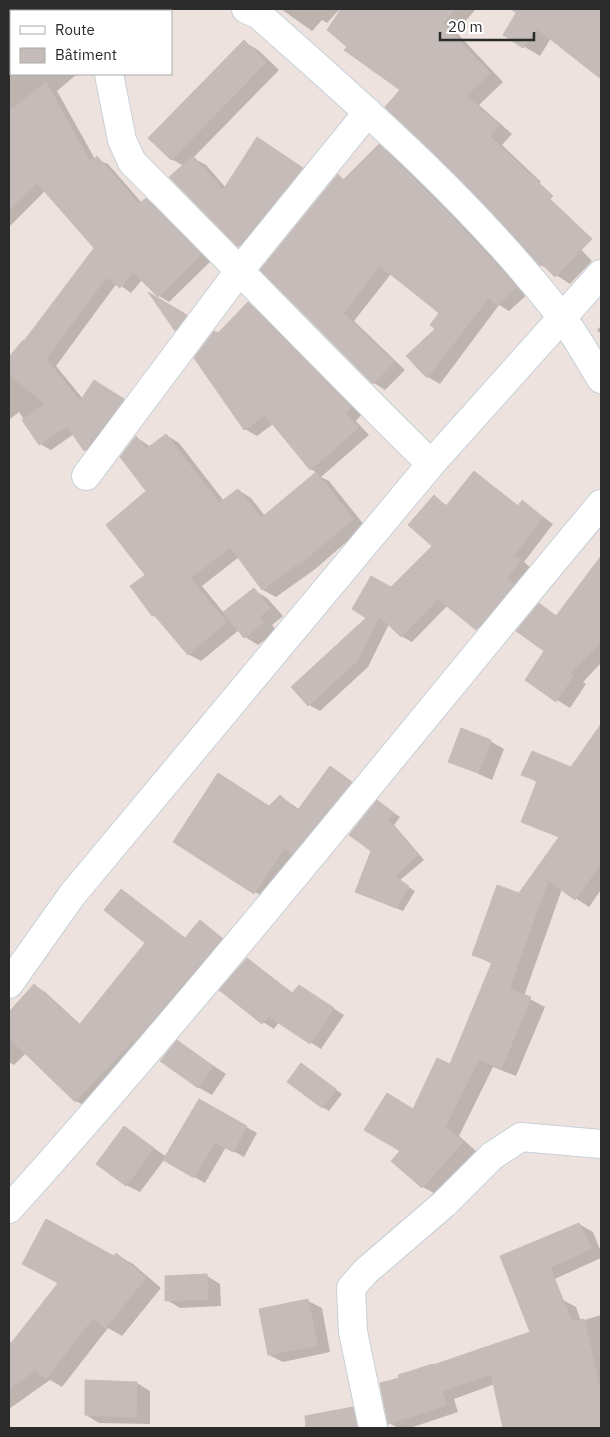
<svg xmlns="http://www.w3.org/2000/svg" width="610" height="1437" font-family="'IBM Plex Sans',sans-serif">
  <rect width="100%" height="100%" fill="#ede2dd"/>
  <path fill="#0003" d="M9 9H52L49 11 30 10 31 11H11V74H77L57 91 95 159 108 164 142 203 146 199 157 206 211 261 169 302 159 296 142 280 131 293 117 283 56 366 83 399 105 388 134 406 96 456 85 450 74 434 51 450 40 444 19 412 9 420V359L16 350 18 351 95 248 45 191 9 227Z
    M122 9H133L130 11Z
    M281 9H340L327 23 322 20 312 31Z
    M343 9H476L456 32 503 82 479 105 512 134 502 145 541 182 529 195 592 261 570 284 541 265 466 184 402 90 329 29Z
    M539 9H601V78L551 38 540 56 504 35 532 18Z
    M244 42 258 50 279 70 193 158 206 165 226 188 270 146 314 176 251 254 239 246 171 177 184 166 171 159Z
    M379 146 391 153 455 215 528 294 509 311 499 305 440 384 428 377 407 356 437 329 441 313 391 274 354 321 405 370 385 390 374 383 262 270 338 176 345 180Z
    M153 296 193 320 182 333 176 330Z
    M249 304 260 311 362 414 356 421 369 435 321 477 329 481 365 526 314 570 276 597 263 590 239 557 202 586 224 613 254 590 267 598 283 616 272 625 277 631 258 645 245 637 239 630 201 661 188 654 158 619 153 615 147 575 148 491 136 437 151 447 166 435 179 443 224 501 238 490 251 498 265 516 317 473 311 469 273 424 257 436 245 429 218 335Z
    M601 326V334L597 330Z
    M475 473 519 506 523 502 553 524 524 562 530 567 488 635 448 605 412 642 401 636 389 624 368 667 320 711 309 705 368 617 391 589 434 546V497L448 506Z
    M601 558V663L583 682 586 684 570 708 557 700 539 605 557 616Z
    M594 737 601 742V890L589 907 562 889 524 996 545 1007 516 1076 493 1067 459 1136 476 1151 437 1195 423 1187 401 1151 414 1110 450 1065 492 964 473 954 560 838 523 821 538 783 523 774 572 769Z
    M490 741 504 749 492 780 450 761Z
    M331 768 364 790 268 900 175 842 270 807 280 796 300 810Z
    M384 806 400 817 394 825 424 860 399 881 415 891 403 911 357 892 373 850Z
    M121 891 186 939 200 922 232 945 87 1107 76 1101 26 1053 14 1065 9 1062V1016L34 985 45 992 81 1025 147 943Z
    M247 959 293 993 299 986 344 1015 321 1049 279 1022 274 1029 263 1022Z
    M178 1042 226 1074 212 1095 198 1087Z
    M302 1064 342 1094 329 1111 322 1107Z
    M199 1100 257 1133 244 1157 226 1147 205 1183 164 1160 140 1192 126 1185 124 1128 167 1157Z
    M579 1224 593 1232 601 1252V1258L526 1292Z
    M117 1255 133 1264 161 1288 122 1336 108 1328 62 1387 50 1380 9 1409V1340L12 1343Z
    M207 1276 220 1284 221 1306 180 1308 167 1300Z
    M563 1300 576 1307 581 1321 601 1315V1428H504L495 1384 454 1399 458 1412 410 1428H398L389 1423 435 1366 532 1333Z
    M308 1301 322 1308 330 1352 283 1362 269 1355Z
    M137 1383 150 1391V1424L99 1423 86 1415Z
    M352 1408 366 1416 369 1428H316L314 1416Z"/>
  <path fill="#c5bcb9" stroke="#c8bdb6" d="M341 9H455L442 23 490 73 466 96 499 125 489 136 553 196 550 199 592 239 555 277 542 264 540 266 465 185 385 107 400 90 344 50 347 47 327 30Z
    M511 9H601V79L536 28 523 48 503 35 516 13Z
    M244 40 266 62 171 160 148 138Z
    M46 82 90 162 97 156 139 204 146 198 201 254 158 297 133 272 120 288 106 277 46 359 80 401 94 380 124 399 84 451 67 426 39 445 22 420 45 404 9 374V357L23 340 24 341 94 248 37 183 9 210V112Z
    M257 137 303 168 238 247 169 177 193 156 223 190Z
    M379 144 443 207 517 287 496 305 489 297 427 378 406 356 435 329 430 325 439 313 380 266 343 313 394 362 373 384 260 270 338 174 343 180Z
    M148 292 187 315 175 331Z
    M248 302 351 407 345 413 358 428 310 470 265 415 244 430 194 358 214 331 218 333Z
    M166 434 219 503 238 489 261 518 316 472 353 519 300 564 299 562 262 590 230 547 190 578 226 622 188 655 154 615 152 616 130 586 145 575 106 525 146 491 120 457 136 436 146 449Z
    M474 471 518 506 522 500 543 517 514 555 520 560 506 579 514 584 476 630 438 599 401 637 379 616 357 661 308 706 291 687 366 618 352 609 371 576 391 587 432 546 408 525 434 495 446 506Z
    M601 556V642L570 673 573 676 556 702 525 680 544 651 516 631 539 603 556 616Z
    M254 588 270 608 259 617 264 622 244 638 223 612Z
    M601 724V863L575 900 548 880 509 989 531 997 501 1069 479 1059 445 1127 463 1142 422 1188 391 1161 400 1151 364 1130 387 1093 413 1109 437 1058 450 1064 492 962 472 955 497 885 519 893 559 837 521 822 537 781 521 775 532 751 571 767Z
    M461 728 491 740 478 773 448 762Z
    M330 766 352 782 292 854 285 847 254 894 173 842 218 773 269 806 280 795 297 811Z
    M377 800 394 813 388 820 418 855 394 876 409 886 396 908 355 892 371 851 349 835Z
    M121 889 185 938 200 920 222 938 134 1042 132 1041 75 1102 9 1038V1012L34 984 79 1025 145 943 104 910Z
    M247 958 292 993 299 985 334 1008 310 1044 268 1016 262 1024 219 990Z
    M177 1040 213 1066 198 1088 160 1061Z
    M301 1063 336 1089 322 1108 287 1082Z
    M199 1099 247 1126 233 1152 215 1142 194 1178 163 1160Z
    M124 1126 154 1148 126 1186 96 1164Z
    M46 1219 114 1256 116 1253 146 1278 105 1328 93 1318 46 1378 35 1370 9 1389V1346L58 1283 22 1264Z
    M579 1223 591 1249 550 1267 572 1322 584 1319 601 1394V1428H503L491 1374 442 1391 446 1405 388 1424 380 1383 399 1378 398 1375 433 1364V1365L530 1332 500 1256Z
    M207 1274 208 1299 165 1301V1276Z
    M308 1299 317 1345 268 1355 259 1309Z
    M85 1380 137 1382 136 1417 85 1415Z
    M353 1407 357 1428H306L305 1416Z"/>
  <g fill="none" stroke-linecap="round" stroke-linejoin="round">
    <g stroke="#c8d0d8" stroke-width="30">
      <path id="street" d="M92 9 93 11
        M246 9 259 15C365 109 473 203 560 315 576 335 588 358 601 379
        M147 11 152 9
        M109 74 122 140 132 162C232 262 330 365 431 464
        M86 476 240 270 368 112
        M9 984 72 895 431 464 601 274
        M9 1209C214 981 404 740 601 504
        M373 1428 353 1332 351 1288 366 1271 444 1204 492 1156 521 1137 601 1144"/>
    </g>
    <use href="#street" stroke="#fff" stroke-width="28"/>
  </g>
  <rect width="610" height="1437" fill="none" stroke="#2b2b2b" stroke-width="20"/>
  <rect x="10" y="10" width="162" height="65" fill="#ffffff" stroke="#aaaaaa"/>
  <rect x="20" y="26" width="25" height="8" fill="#ffffff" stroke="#aaaaaa"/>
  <text x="55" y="35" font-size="15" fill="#2b2b2b">Route</text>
  <rect x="20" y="48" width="25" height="15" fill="#c5bcb9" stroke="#aaaaaa"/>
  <text x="55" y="60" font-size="15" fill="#2b2b2b">Bâtiment</text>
  <path d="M440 32v8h94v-8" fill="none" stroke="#2b2b2b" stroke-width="2.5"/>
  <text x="448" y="32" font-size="15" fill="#2b2b2b" stroke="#ffffff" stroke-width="4" paint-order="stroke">20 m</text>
</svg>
